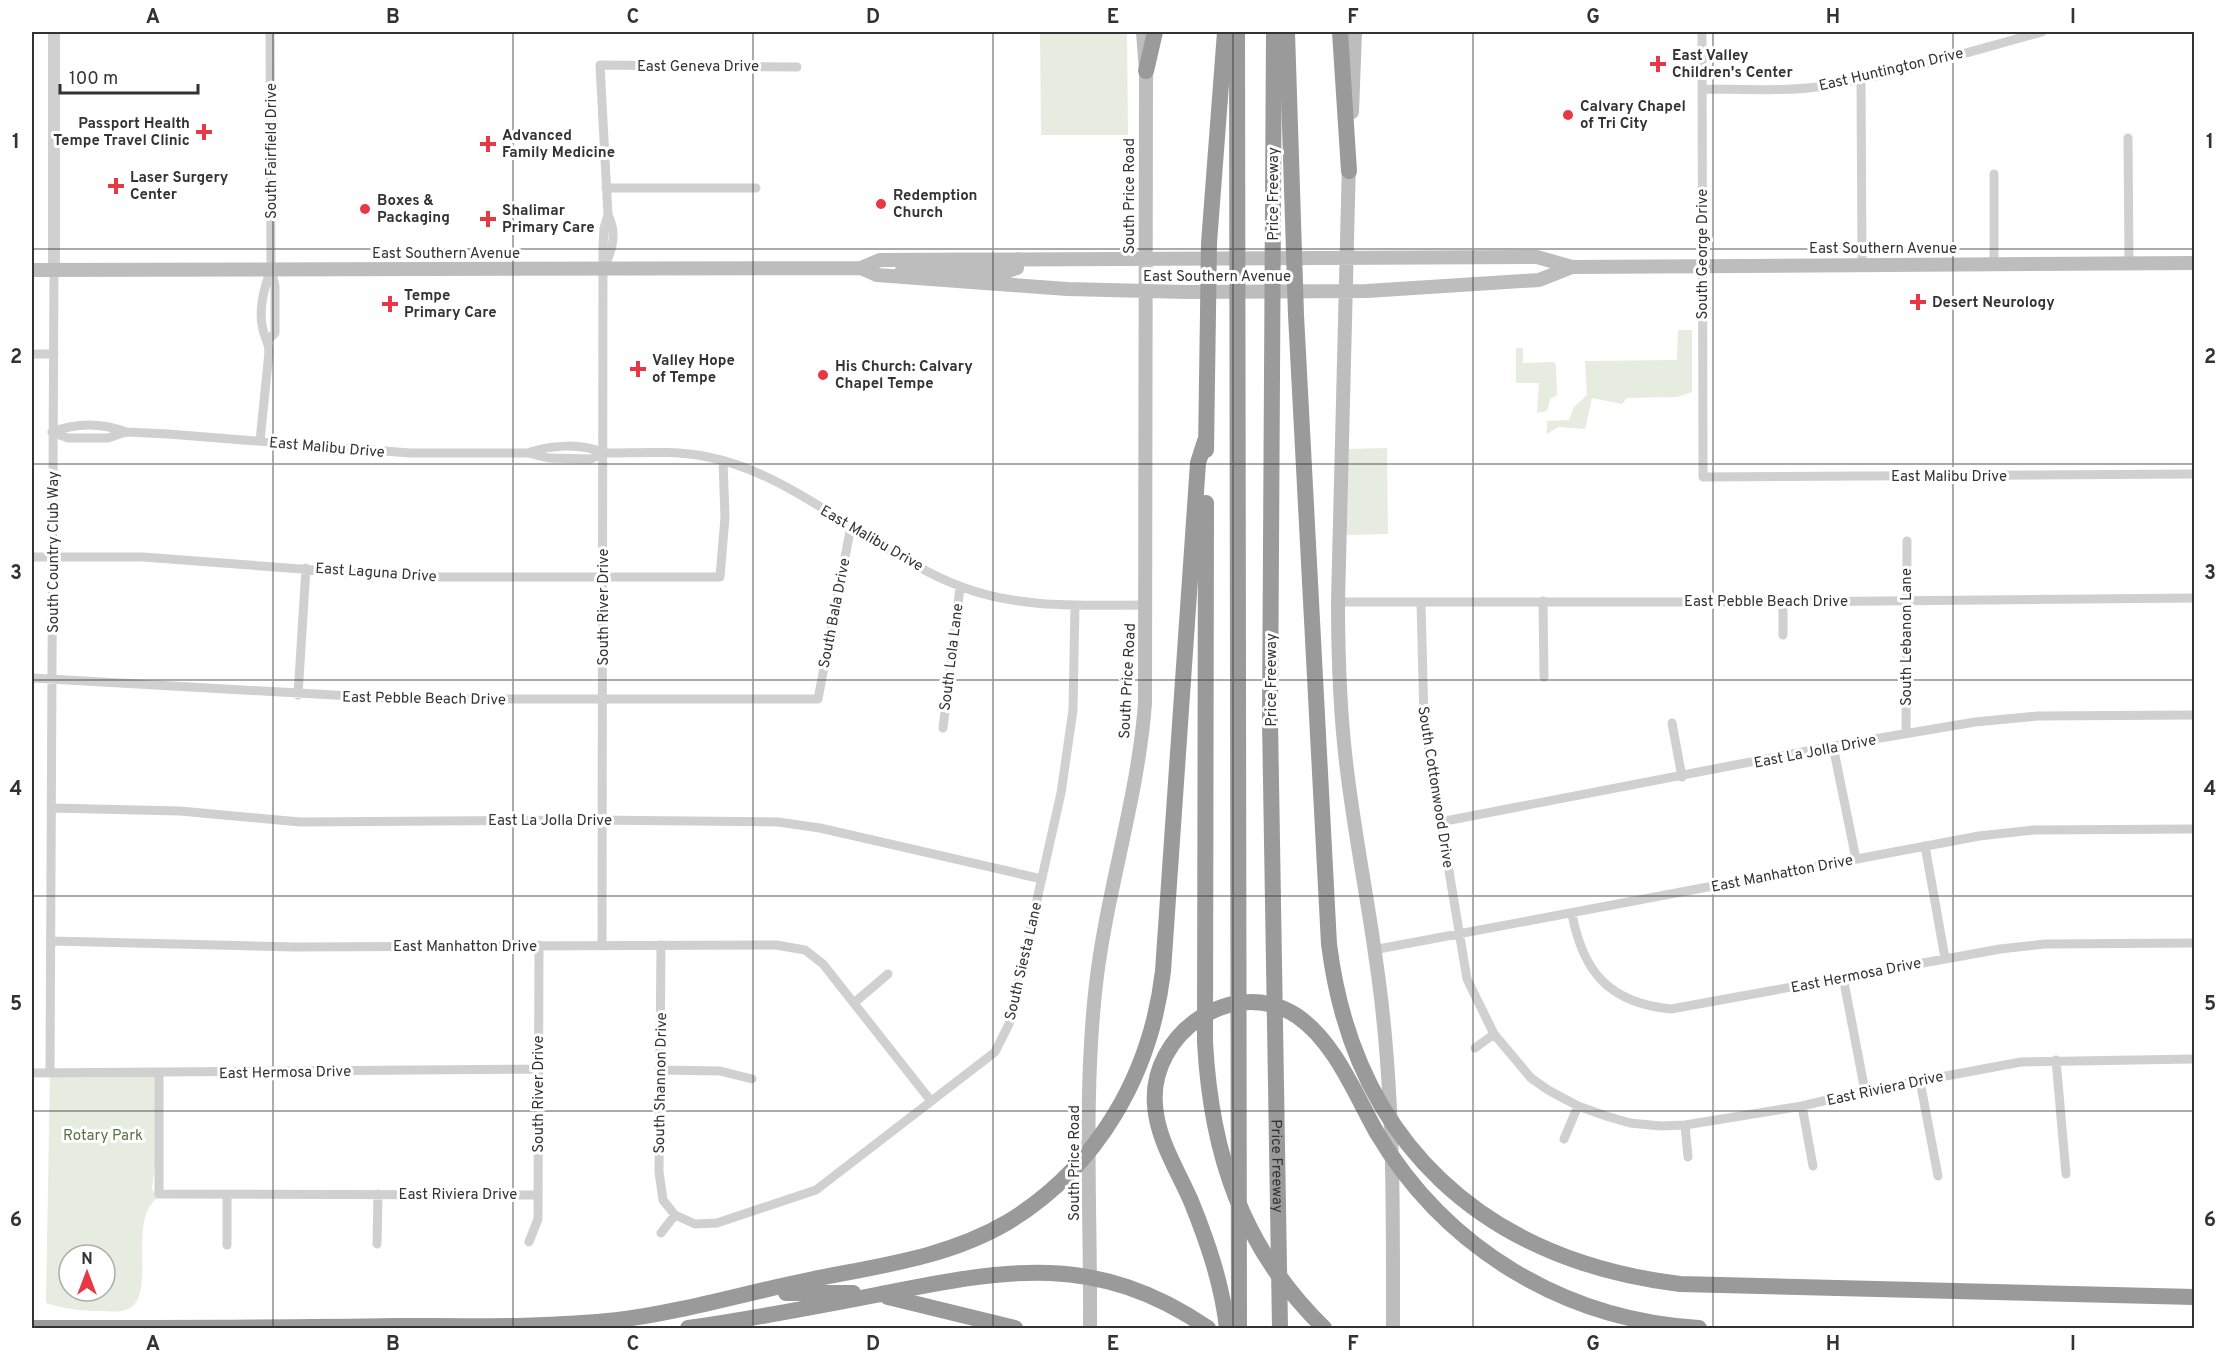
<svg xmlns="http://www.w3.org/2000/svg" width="2226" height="1360" font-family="Overpass,sans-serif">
  <rect width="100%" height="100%" fill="#fff"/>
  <path fill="#e6ecdf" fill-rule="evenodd" d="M1040 32H1127L1128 135H1041Z
    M1678 330H1692V392L1677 397 1627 398 1622 404 1592 398 1585 429 1558 427 1547 434V421L1569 420 1574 407 1587 395 1585 361 1677 360Z
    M1516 348H1523V363L1554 362 1556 365 1557 395 1550 399 1547 411 1537 413 1539 383H1516Z
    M1387 448 1388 534 1346 535 1347 449Z
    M50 1072 159 1073V1130L152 1189 158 1198C126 1218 158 1296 128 1309 120 1313 109 1311 101 1311 81 1311 65 1309 46 1303ZM69 1255H105V1291H69Z"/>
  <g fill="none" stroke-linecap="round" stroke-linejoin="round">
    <path stroke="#d0d0d0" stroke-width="9" d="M1702 32 1703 477 2194 474
      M1861 79 1862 264
      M1702 89C1743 89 1785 92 1825 86 1899 74 1971 51 2042 32
      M2128 138 2129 263
      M1994 174V264
      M606 188H756
      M605 265C613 248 617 233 608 215L600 65 797 67
      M269 339 275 333V286L271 270 270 32
      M32 354H54
      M52 432 68 438H108L126 432 168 434 410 453H528L548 458 591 459 604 453C638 453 674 450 708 457 799 475 875 555 962 587 1020 609 1084 605 1146 605
      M52 432C76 423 102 423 126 432
      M260 441 269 352C269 342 265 339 263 330 258 311 264 287 271 270
      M530 452C553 445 581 443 604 453
      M32 557H143L407 577H720L725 517 723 461
      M1543 601 1544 677
      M1338 602H1783L2194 598
      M1421 602 1424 721 1467 979 1494 1034 1531 1078 1548 1090 1578 1106 1606 1116 1630 1123 1661 1126 1685 1125 1802 1106 1865 1091 2021 1062 2194 1059
      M1783 602V635
      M32 678 404 699H818L851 526
      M298 695 306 568
      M1672 723 1682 777
      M943 728 960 587
      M1906 733 1907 541
      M1833 746 1856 859
      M52 808 180 811 300 822 590 820 778 822 820 828 1042 879
      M1440 822 1833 746 1975 722 2038 716 2194 715
      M1925 846 1945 958
      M1572 914C1583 972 1609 1003 1671 1009L2000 949 2045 944 2194 943
      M52 941 295 947 776 945 805 950 823 964 931 1101
      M602 945 603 248 604 228 608 215
      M661 945 659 1172 663 1200 675 1215 695 1224 717 1223 816 1190 995 1052 1009 1024 1061 793 1073 710 1075 605
      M1373 950 1979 836 2034 830 2194 829
      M1843 977 1865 1091
      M854 1003 888 974
      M1475 1048 1494 1034
      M2056 1060 2066 1174
      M661 1070 720 1071 752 1079
      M50 1072 54 269
      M32 1073 538 1069
      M159 1073V1194L538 1195
      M1920 1081 1938 1176
      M1802 1106 1813 1166
      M1685 1125 1688 1157
      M1564 1139 1578 1106
      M227 1195V1245
      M661 1233 675 1215
      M529 1242 538 1219 539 945
      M377 1244 378 1194"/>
    <path stroke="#d0d0d0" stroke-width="12" d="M54 269V32"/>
    <path stroke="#bdbdbd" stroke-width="14" d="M1352 112 1355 32
      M1349 161 1338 602C1338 661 1340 719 1348 778 1358 857 1375 936 1383 1016 1394 1120 1393 1224 1393 1328
      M861 268 877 275 1067 289 1188 292 1367 291 1539 280 1572 267
      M32 270 861 268 880 260 1537 257 1572 267 2194 263
      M902 270 1008 271 1017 268 1018 259
      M1090 1328C1091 1214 1083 1098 1096 984 1107 889 1138 798 1145 703L1146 71 1143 32"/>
    <g stroke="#9a9a9a" stroke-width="16">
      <path d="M1237 32 1239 1328"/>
      <path id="s1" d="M1274 32 1270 720 1280 1328"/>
      <path d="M1287 32 1296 315 1329 944C1354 1143 1484 1260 1680 1284L2194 1297"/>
      <path d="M1340 32 1349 171"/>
      <path d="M1146 71 1155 32"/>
      <path d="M1206 450 1209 243 1225 32"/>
      <path d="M1206 503 1205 1042C1211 1154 1242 1248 1324 1328"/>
      <path d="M786 1293H853"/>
      <path d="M888 1297 1015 1328"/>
      <path d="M32 1328C153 1328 275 1328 396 1326 469 1326 545 1328 618 1320 682 1312 745 1293 809 1280 877 1266 947 1258 1008 1222 1098 1167 1151 1074 1163 971L1198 463 1205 441"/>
      <path d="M688 1328C751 1319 814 1307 876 1295 1003 1270 1093 1250 1208 1328"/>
      <path d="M1227 1328C1222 1284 1208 1243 1191 1201 1178 1171 1157 1139 1155 1105 1149 1034 1233 974 1297 1016 1335 1042 1355 1094 1377 1133 1446 1249 1565 1320 1699 1328"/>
    </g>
  </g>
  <path fill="none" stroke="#333" stroke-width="1.5" stroke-opacity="0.55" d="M273 32V1328M513 32V1328M753 32V1328M993 32V1328M1233 32V1328M1473 32V1328M1713 32V1328M1953 32V1328M32 249H2194M32 464H2194M32 680H2194M32 896H2194M32 1111H2194"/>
  <g fill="#e63946" stroke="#fff" stroke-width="2">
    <path d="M1655 55h6v6h6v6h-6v6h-6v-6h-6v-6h6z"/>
    <circle cx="1568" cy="115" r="6"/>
    <path d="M201 123h6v6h6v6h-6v6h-6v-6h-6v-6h6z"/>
    <path d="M485 135h6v6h6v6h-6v6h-6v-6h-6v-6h6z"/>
    <path d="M113 177h6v6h6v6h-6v6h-6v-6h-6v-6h6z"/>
    <circle cx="881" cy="204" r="6"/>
    <circle cx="365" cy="209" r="6"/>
    <path d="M485 210h6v6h6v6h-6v6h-6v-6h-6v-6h6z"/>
    <path d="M1915 293h6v6h6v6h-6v6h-6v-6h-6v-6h6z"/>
    <path d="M387 295h6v6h6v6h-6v6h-6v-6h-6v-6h6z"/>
    <path d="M635 360h6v6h6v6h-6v6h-6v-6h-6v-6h6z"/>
    <circle cx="823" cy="375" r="6"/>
  </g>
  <g text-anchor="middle" stroke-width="6" stroke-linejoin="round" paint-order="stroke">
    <g font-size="15" font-weight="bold" fill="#333" stroke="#fff" text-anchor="start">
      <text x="1672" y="60">East Valley<tspan x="1672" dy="17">Children's Center</tspan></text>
      <text x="1580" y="111">Calvary Chapel<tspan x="1580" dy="17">of Tri City</tspan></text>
      <text x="190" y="128" text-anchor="end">Passport Health<tspan x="190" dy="17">Tempe Travel Clinic</tspan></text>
      <text x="502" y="140">Advanced<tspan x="502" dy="17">Family Medicine</tspan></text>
      <text x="130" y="182">Laser Surgery<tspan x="130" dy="17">Center</tspan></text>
      <text x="893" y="200">Redemption<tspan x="893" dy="17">Church</tspan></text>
      <text x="377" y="205">Boxes &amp;<tspan x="377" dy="17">Packaging</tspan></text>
      <text x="502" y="215">Shalimar<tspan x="502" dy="17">Primary Care</tspan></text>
      <text x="404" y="300">Tempe<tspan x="404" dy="17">Primary Care</tspan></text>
      <text x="1932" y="307">Desert Neurology</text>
      <text x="652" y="365">Valley Hope<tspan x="652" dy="17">of Tempe</tspan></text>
      <text x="835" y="371">His Church: Calvary<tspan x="835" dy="17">Chapel Tempe</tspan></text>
    </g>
    <g font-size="15" fill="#333" stroke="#fff">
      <text x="698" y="71">East Geneva Drive</text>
      <text transform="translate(1891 69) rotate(-13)" y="5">East Huntington Drive</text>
      <text transform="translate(271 151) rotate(-90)" y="5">South Fairfield Drive</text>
      <text transform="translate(1273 194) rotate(-90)" y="5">Price Freeway</text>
      <text transform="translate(1129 196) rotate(-90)" y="5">South Price Road</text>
      <text x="1883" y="253">East Southern Avenue</text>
      <text x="446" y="258">East Southern Avenue</text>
      <text transform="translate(1702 254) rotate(-90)" y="5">South George Drive</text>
      <text x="1217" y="281">East Southern Avenue</text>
      <text transform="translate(327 447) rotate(5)" y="5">East Malibu Drive</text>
      <text x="1949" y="481">East Malibu Drive</text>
      <text transform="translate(872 538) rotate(30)" y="5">East Malibu Drive</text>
      <text transform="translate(53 552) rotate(-90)" y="5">South Country Club Way</text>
      <text transform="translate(376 572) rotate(4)" y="5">East Laguna Drive</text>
      <text x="1766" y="606">East Pebble Beach Drive</text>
      <text transform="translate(603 607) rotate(-90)" y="5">South River Drive</text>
      <text transform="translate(834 613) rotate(-79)" y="5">South Bala Drive</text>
      <text transform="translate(1906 637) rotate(-90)" y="5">South Lebanon Lane</text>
      <text transform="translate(951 657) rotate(-83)" y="5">South Lola Lane</text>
      <text transform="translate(1271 680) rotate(-90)" y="5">Price Freeway</text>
      <text transform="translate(1127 681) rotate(-87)" y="5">South Price Road</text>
      <text transform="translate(424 698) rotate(1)" y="5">East Pebble Beach Drive</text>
      <text transform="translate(1815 751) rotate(-11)" y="5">East La Jolla Drive</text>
      <text transform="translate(1436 787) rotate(81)" y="5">South Cottonwood Drive</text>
      <text x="550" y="825">East La Jolla Drive</text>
      <text transform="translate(1782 873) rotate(-11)" y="5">East Manhatton Drive</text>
      <text x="465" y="951">East Manhatton Drive</text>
      <text transform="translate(1023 961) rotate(-77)" y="5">South Siesta Lane</text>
      <text transform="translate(1856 975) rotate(-11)" y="5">East Hermosa Drive</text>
      <text transform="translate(285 1072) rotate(-1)" y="5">East Hermosa Drive</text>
      <text transform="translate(660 1083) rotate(-89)" y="5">South Shannon Drive</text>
      <text transform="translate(1885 1088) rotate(-12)" y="5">East Riviera Drive</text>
      <text transform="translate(538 1094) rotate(-90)" y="5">South River Drive</text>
      <text transform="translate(1074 1163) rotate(-90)" y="5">South Price Road</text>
      <text dy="5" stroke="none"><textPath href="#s1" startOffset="1134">Price Freeway</textPath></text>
      <text x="458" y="1199">East Riviera Drive</text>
    </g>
    <g font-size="15" fill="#56703f" stroke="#fff">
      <text x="103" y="1140">Rotary Park</text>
    </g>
  </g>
  <rect width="2226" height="1360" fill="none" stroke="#ffffff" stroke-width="66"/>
  <g transform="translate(87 1273)"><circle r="28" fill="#ffffff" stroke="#adadad" stroke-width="1.5"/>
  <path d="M0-4.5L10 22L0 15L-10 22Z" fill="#e63946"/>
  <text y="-9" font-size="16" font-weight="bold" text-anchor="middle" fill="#333333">N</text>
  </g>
  <path d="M60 84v9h138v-9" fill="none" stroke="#333333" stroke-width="3"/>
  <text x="69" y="84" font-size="18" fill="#333333" stroke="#ffffff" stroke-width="4.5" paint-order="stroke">100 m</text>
  <rect x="33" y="33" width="2160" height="1294" fill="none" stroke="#333" stroke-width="2"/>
  <g font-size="20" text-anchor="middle" font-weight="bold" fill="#333">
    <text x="153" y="23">A</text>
    <text x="393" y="23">B</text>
    <text x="633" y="23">C</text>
    <text x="873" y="23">D</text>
    <text x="1113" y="23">E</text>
    <text x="1353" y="23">F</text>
    <text x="1593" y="23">G</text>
    <text x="1833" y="23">H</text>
    <text x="2073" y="23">I</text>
    <text x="16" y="148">1</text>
    <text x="2210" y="148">1</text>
    <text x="16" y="363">2</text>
    <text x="2210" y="363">2</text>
    <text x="16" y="579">3</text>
    <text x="2210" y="579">3</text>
    <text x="16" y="795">4</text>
    <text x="2210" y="795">4</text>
    <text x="16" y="1010">5</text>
    <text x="2210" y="1010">5</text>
    <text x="16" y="1226">6</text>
    <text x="2210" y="1226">6</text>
    <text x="153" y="1350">A</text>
    <text x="393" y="1350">B</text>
    <text x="633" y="1350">C</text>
    <text x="873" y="1350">D</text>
    <text x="1113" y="1350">E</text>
    <text x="1353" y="1350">F</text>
    <text x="1593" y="1350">G</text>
    <text x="1833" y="1350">H</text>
    <text x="2073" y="1350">I</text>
  </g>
</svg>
